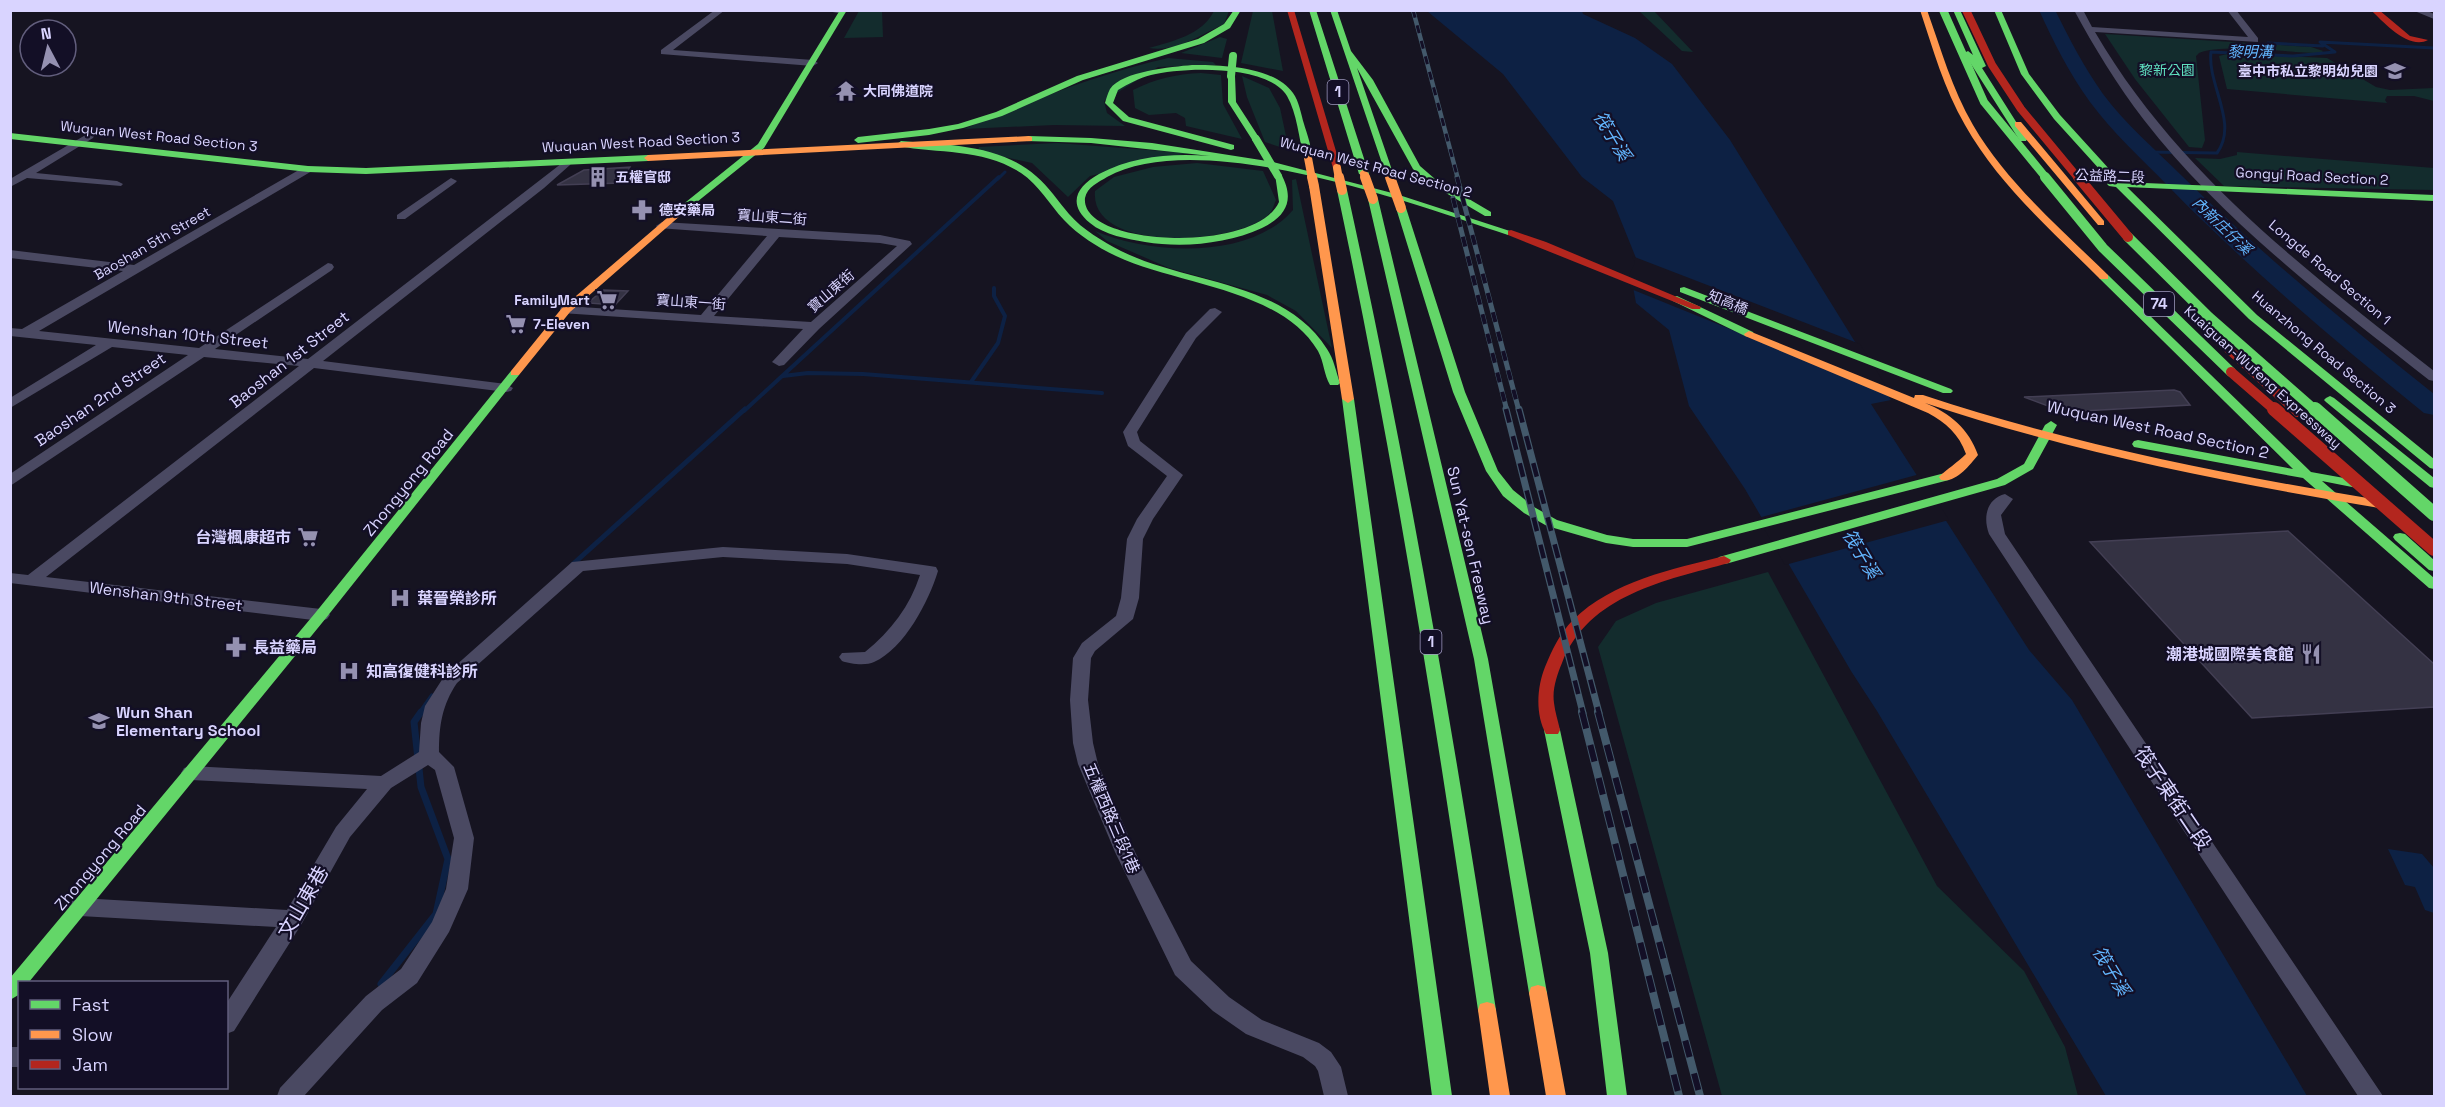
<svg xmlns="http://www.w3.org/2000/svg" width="2445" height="1107" font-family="'Space Grotesk','Noto Sans TC',sans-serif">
  <rect width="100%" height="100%" fill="#161421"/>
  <path fill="#132c2d" d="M859 11H882L883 37 844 38Z
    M1214 11H1229L1224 24C1198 36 1177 52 1149 48 1173 41 1202 35 1214 11Z
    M1253 11H1272L1283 71 1241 63Z
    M1639 11H1654L1693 52 1682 51Z
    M2105 34 2311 47 2323 51 2321 53C2290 53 2224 43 2199 53L2196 56 2205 140 2202 148 2189 147 2135 79Z
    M1220 37 1227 39 1222 58 1181 53Z
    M2227 54 2327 58 2376 87 2390 90 2434 88V101L2414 96H2387L2385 100 2387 103 2227 89 2219 56Z
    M1168 58 1213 62 1216 65 1158 67 1104 101 1107 113 1125 126 1054 125 964 129C1031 101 1097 74 1168 58Z
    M1201 73 1221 75 1223 104 1242 139 1186 126 1185 118 1176 113 1149 115 1135 108 1133 90C1155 79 1176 74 1201 73Z
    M1242 76 1269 88 1280 108 1289 150 1265 142 1247 97Z
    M1057 143 1188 153 1090 176 1068 197 1032 163 978 151 979 147Z
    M2237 152 2434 168V190L2224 186 2195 158 2220 159 2237 155Z
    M1197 163 1263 171 1276 200C1274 204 1273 210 1270 213 1244 244 1089 256 1095 191L1114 177 1153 167Z
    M1296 179 1332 348 1296 311 1267 295 1169 268 1107 241 1095 231C1151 255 1250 260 1293 210L1292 180Z
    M1768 572 1937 886 2024 971 2065 1047 2078 1096H1722L1598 647 1616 621 1656 603Z"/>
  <path fill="#0d2144" d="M1427 11H1582L1583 14 1635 38 1672 64 1730 140 1891 400 1871 404 2029 650 2072 700 2307 1096H2106L1877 711 1851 671 1745 489 1689 406 1669 330 1636 303 1631 276 1638 263 1613 201 1582 177 1503 74Z
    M2388 849 2422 854 2434 868V913L2425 910 2415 887 2405 885Z"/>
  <path fill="#161421" d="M1632 256 1860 344 1891 394 1631 289 1629 275 1635 263Z
    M1920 474 1949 520 1785 565 1758 518Z"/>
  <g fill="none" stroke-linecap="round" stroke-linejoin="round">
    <path stroke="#0d2144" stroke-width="3" d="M2268 43 2323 46
      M2146 152 2217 153C2239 123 2207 85 2211 52L2293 56 2335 52 2320 42 2434 48
      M998 179 1005 172"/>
    <path stroke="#0d2144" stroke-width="4" d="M783 376 808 373 863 374 1102 393
      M971 382 998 343 1005 316 994 296V288
      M744 411 999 177"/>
    <path stroke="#0d2144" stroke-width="5" d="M572 565 745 409
      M420 713 432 696"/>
    <path stroke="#0d2144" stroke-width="7" d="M381 984 436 914 448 859 421 787 414 722 421 712"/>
    <path fill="#0d2144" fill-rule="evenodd" d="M2039 10H2055C2070 40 2084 67 2103 94 2125 124 2156 150 2182 176 2262 254 2347 325 2434 394V415L2424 413C2335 341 2248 268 2168 186 2142 159 2112 132 2090 102 2069 73 2054 43 2039 10Z"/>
  </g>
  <path fill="#343243" stroke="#433f54" stroke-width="1.5" d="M630 167 621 183 557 185 584 170Z
    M603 290 628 291 615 305 588 303Z
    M2174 390 2180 392 2190 405 2064 412 2024 397Z
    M2288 531 2434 664V707L2252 718 2090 542Z"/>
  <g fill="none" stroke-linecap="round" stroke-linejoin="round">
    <path fill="#4a4962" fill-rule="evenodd" d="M715 10H725L673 50 813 60 818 63 813 66 661 54V50Z
      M822 10H847V11L843 14Z
      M2074 10H2083L2092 27 2248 37 2227 10H2236L2258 38V42L2095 32C2177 173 2308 272 2434 371V381L2429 380C2329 301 2223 222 2144 120 2117 85 2094 47 2074 10Z
      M2412 10H2425L2434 14V19Z
      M89 133 94 136 93 138 36 173 117 181 123 184 121 186 27 178 10 187V179Z
      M566 160 571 163 570 165 544 188 323 361 506 384 513 388 511 391 506 392 314 368 46 577 321 609 327 611 330 615 327 619 321 621 10 583V573L28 575 299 366 204 357 10 486V474L188 355 112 347 10 408V398L96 345 10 336V328L22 329 123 271 10 258V250L134 265 304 167H312V171L39 331 199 348 328 263 332 264 334 267 332 270 215 349 308 359Z
      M451 178 457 181 455 183 405 219H397V215Z
      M662 222 880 235 910 241 912 244 819 329 784 365 779 366 772 362 803 329 561 313 560 310 561 307 566 306 701 315 767 236 658 228 656 226ZM779 237 880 243 897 246 811 322 714 316Z
      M1215 308 1222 312 1196 338 1137 432 1140 441 1183 475 1153 519 1143 539 1139 598 1133 619 1095 651 1091 658 1088 700 1093 743 1098 764 1135 852 1191 961 1229 997 1262 1020 1319 1043 1331 1052 1341 1067 1348 1096H1324L1318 1071 1315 1066 1303 1057 1246 1034 1213 1011 1175 975 1115 852 1078 764 1073 743 1070 700 1073 658 1082 643 1116 616 1121 598 1127 539 1137 519 1167 476 1128 446 1123 432 1186 333 1210 309Z
      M2005 494 2013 499 2001 515 2005 534 2383 1096H2358L1989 534C1983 518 1986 499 2005 494Z
      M723 547 847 554 930 566 936 567 938 571C929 601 904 649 874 662 866 666 850 664 842 661L839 657 842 653 865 652C891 631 910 606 920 575L847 564 723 557 583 571 457 683C442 705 439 726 439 752L454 767 474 838 468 889 449 932 417 983 382 1010 304 1096H277L280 1088 366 996 401 969 432 922 446 889 454 838 435 770 428 765 391 788 350 837 301 925 234 1031 226 1034V1004L276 927 80 916 72 913 69 907 72 901 80 898 287 910 336 827 367 789 191 780 184 778 181 773 184 768 191 766 381 776 419 752 421 723 425 706 445 675 572 562Z
      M10 1047H20V1067H10Z"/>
    <path fill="#63d668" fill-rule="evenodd" d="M840 10H847L764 148 687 210H681V206L758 144Z
      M1234 10H1241L1230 28 1204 43 1083 80 1002 116 963 128 929 135 858 143 854 140 858 137 929 129 958 124 996 112 1077 76 1198 39 1224 24Z
      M1309 10H1316L1369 174 1367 176 1359 174Z
      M1330 10H1337L1351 51 1373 80 1420 166 1435 179 1491 212V216H1485L1429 183 1413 169 1357 68 1393 173 1386 175Z
      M1953 10H1960L1986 66 1982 68 2027 139 2026 141H2020L1964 53 1968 51 1973 55Z
      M1994 10H2001L2029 74 2060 115 2121 182 2434 195V201L2127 187 2257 315 2434 459V469L2430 468 2249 319 2116 187 2109 186 2107 184 2111 182 2054 119 2021 74Z
      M1192 65C1221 65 1274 66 1293 93 1299 101 1301 114 1304 124 1307 134 1313 149 1311 160L1304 158C1299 139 1297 113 1287 96 1268 64 1182 67 1151 75 1139 78 1128 84 1118 90L1113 103 1129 117 1234 145V149L1231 150 1123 121 1105 103C1106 99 1108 93 1110 89 1122 71 1172 67 1192 65Z
      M1228 74 1235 76 1236 102 1260 139 1259 141H1253L1228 102Z
      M10 133 308 166 366 168 648 155 652 158 648 161 366 174 308 172 10 139Z
      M1029 136 1091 138 1152 143 1273 162 1396 194 1516 233 1508 235C1411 203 1200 126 1107 177 1099 182 1087 187 1085 198 1080 247 1256 254 1279 202L1275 174H1281C1295 199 1287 216 1262 228 1227 244 1183 248 1145 242 1128 239 1104 235 1090 223 1067 204 1076 187 1099 174 1133 156 1172 153 1210 156L1091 143 1026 141V137Z
      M901 141C946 145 1000 144 1036 176 1049 187 1058 201 1069 214 1083 230 1102 241 1121 251 1187 284 1283 280 1327 349 1334 359 1336 372 1340 383L1338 385H1330C1324 375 1324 362 1318 351 1280 288 1177 285 1116 256 1097 247 1078 235 1064 220 1049 204 1039 185 1021 173 983 148 940 154 898 146L897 144Z
      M1342 187 1347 190C1407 462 1454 735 1496 1010L1494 1016 1487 1018 1480 1016 1478 1010C1438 735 1395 462 1337 190Z
      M1373 196 1378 199 1488 659 1547 993 1545 999 1538 1001 1531 999 1529 993 1474 659 1368 199Z
      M1398 206 1406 208 1465 392 1498 471 1513 490 1534 507 1557 520 1607 535 1633 539H1687L1945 473 1951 477 1949 480 1687 547H1633L1606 543 1547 526 1524 513 1503 496 1486 471 1453 392 1396 208Z
      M2104 274 2108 275 2311 472 2366 482 2368 485 2362 489 2322 481 2434 578V589L2429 588 2303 478 2134 447 2132 444 2134 441 2138 440 2293 469 2100 279 2099 277Z
      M1684 287 1951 389 1953 391 1951 393H1943L1680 292V288Z
      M1677 296 1753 332 1754 334 1749 337 1745 336 1673 301V297Z
      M515 370 519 371V375L326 618 29 982H20V994L10 1000V978L316 612 511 371Z
      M1348 395 1354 399 1452 1096H1432L1342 399Z
      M2330 396 2334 398 2434 478V488L2430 487 2326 402 2324 400 2326 398Z
      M2051 421 2057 425 2033 469 2005 485 1729 563 1724 564 1717 560 1719 557 1997 479 2024 464 2045 425Z
      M2400 533 2405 534 2434 560V571L2429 570 2395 540 2393 537 2395 534Z
      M1552 725 1558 726 1560 730 1608 953 1627 1096H1607L1590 953 1544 730 1546 726Z"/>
    <path fill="#ff974d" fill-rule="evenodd" d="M1920 10H1927C1941 49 1952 89 1973 125 2006 182 2061 229 2108 275V279H2100C2053 232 1998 184 1965 125 1944 89 1933 49 1920 10Z
      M2015 122H2021L2104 221V225H2098L2015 126Z
      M1029 136 1032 137V141L648 161 644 158 648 155Z
      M1314 183 1319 186 1354 399 1348 403 1342 399 1309 186Z
      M681 206 689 208 570 312 519 375H511V371L562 308Z
      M1749 331 1914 398 1915 395H1923C2074 445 2228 475 2385 501L2391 505 2385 509C2229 483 2075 453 1925 403 1950 413 1969 429 1978 455 1969 466 1956 483 1941 480L1939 477C1947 469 1957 463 1966 454 1959 434 1946 423 1928 413L1745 336 1744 334Z
      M1538 985 1545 987 1547 993 1566 1096H1546L1529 993 1531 987Z
      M1487 1002 1494 1004 1496 1010 1510 1096H1490L1478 1010 1480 1004Z"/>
    <path fill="#b3261e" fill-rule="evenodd" d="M1287 10H1294L1341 168 1340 170 1333 168Z
      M2371 10H2379L2410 36 2428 40C2409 50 2384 23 2371 10Z
      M1511 230 1546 242 1701 307 1700 309H1692L1508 235V231Z
      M2216 335 2220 336 2304 411 2306 414 2304 417H2296L2212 340V336Z
      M1724 556 1731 560 1729 563C1666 580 1588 595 1562 663 1557 675 1552 689 1554 703 1555 712 1558 721 1560 730L1558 734H1546C1535 714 1537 687 1545 667 1552 650 1560 633 1573 620 1612 581 1673 569 1724 556Z"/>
    <g stroke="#43596b" stroke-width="4.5">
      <path id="rail-far3" d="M1413 10 1458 179"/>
    </g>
    <g stroke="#43596b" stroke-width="5">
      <path id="rail-far2" d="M1457 177 1519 411
        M1453 198 1507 411"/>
    </g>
    <g stroke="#43596b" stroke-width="7">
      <path id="rail-far1" d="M1506 409 1583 713
        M1519 409 1599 713"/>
    </g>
    <g stroke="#43596b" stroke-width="8">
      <path id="rail" d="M1582 712 1679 1096
        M1598 712 1700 1096"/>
    </g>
    <use href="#rail-far3" stroke="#130f26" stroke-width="3" stroke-dasharray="8" stroke-linecap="butt"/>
    <use href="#rail-far2" stroke="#130f26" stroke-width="4" stroke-dasharray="10" stroke-linecap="butt"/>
    <use href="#rail-far1" stroke="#130f26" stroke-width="4.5" stroke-dasharray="14" stroke-linecap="butt"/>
    <use href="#rail" stroke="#130f26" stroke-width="6" stroke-dasharray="17" stroke-linecap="butt"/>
    <path stroke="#63d668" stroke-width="8" d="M1943 10 1984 102 2047 179
      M1231 76 1233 56
      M1256 139 1278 176"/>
    <path stroke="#63d668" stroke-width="10" d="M2045 177 2103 248 2231 372
      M2128 237 2209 317 2316 411"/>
    <path stroke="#63d668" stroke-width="14" d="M2315 409 2434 514"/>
    <path stroke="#ff974d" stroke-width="8" d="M1308 158 1312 179
      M1337 168 1339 179
      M1389 173 1391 179
      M1364 174 1366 179"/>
    <path stroke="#ff974d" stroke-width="10" d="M1312 177 1314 186
      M1339 177 1342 190
      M1365 177 1373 199
      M1390 177 1401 208"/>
    <path stroke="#b3261e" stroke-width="8" d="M1966 10 1992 65 2021 109 2079 179"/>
    <path stroke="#b3261e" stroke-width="10" d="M2078 177 2128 237
      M2231 372 2276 411"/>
    <path stroke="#b3261e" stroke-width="14" d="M2274 409 2434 549"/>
  </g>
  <defs>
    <g id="school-bare" transform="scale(1.62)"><path d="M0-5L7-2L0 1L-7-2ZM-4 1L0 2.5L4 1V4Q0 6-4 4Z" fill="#9591b1" stroke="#130f26" stroke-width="2.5" paint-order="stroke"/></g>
    <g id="temple-bare" transform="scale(1.62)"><path d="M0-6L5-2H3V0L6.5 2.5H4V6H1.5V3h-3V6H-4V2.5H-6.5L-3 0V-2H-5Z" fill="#9591b1" stroke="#130f26" stroke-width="2.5" paint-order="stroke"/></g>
    <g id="building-bare" transform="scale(1.62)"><path d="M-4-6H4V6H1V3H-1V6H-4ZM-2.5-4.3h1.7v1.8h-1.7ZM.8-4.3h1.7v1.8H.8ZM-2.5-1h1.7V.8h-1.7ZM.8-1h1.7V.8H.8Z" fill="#9591b1" stroke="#130f26" stroke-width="2.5" paint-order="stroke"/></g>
    <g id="pharmacy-bare" transform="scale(1.62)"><path d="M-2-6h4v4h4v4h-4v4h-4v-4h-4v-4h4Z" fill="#9591b1" stroke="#130f26" stroke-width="2.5" paint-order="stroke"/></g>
    <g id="supermarket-bare" transform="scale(1.62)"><path d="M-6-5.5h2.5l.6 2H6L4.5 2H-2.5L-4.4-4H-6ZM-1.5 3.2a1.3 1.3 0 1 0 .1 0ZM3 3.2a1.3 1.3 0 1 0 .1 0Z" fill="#9591b1" stroke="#130f26" stroke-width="2.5" paint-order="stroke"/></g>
    <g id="hospital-bare" transform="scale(1.62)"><path d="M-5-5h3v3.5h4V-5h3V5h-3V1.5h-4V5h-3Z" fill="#9591b1" stroke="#130f26" stroke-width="2.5" paint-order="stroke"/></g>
    <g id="restaurant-bare" transform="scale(1.62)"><path d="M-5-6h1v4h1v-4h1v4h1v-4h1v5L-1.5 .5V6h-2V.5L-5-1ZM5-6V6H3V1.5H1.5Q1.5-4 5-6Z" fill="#9591b1" stroke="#130f26" stroke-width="2.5" paint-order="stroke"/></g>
  </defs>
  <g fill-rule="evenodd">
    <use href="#school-bare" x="2395" y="71"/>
    <use href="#temple-bare" x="846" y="91"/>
    <use href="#building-bare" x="598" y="177"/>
    <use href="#pharmacy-bare" x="642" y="210"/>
    <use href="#supermarket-bare" x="607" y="300"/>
    <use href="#supermarket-bare" x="516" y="324"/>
    <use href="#supermarket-bare" x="308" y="537"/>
    <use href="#hospital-bare" x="400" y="598"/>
    <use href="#pharmacy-bare" x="236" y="647"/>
    <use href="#restaurant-bare" x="2311" y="654"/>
    <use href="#hospital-bare" x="349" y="671"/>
    <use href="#school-bare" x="99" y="721"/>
  </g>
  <g text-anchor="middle" stroke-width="4.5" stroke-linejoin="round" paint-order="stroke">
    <g font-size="14" fill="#5fe0c0" stroke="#130f26">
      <text x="2167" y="75">黎新公園</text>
    </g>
    <g font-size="14" font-weight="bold" fill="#d9d4ff" stroke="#130f26" text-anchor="start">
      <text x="2378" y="76" text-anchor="end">臺中市私立黎明幼兒園</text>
      <text x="863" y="96">大同佛道院</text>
      <text x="615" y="182">五權官邸</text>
      <text x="659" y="215">德安藥局</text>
      <text x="590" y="305" text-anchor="end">FamilyMart</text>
      <text x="533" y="329">7-Eleven</text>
    </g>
    <g font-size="14" fill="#d9d4ff" stroke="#130f26">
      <text transform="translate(159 136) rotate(6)" y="5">Wuquan West Road Section 3</text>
      <text transform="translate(641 142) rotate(-3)" y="5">Wuquan West Road Section 3</text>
      <text transform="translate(1376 167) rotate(15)" y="5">Wuquan West Road Section 2</text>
      <text transform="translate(2110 176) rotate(2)" y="5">公益路二段</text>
      <text transform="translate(2312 176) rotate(3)" y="5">Gongyi Road Section 2</text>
      <text transform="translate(772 217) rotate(4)" y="5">寶山東二街</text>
      <text transform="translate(152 243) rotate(-30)" y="5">Baoshan 5th Street</text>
      <text transform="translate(2330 272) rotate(40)" y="5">Longde Road Section 1</text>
      <text transform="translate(831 291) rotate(-41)" y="5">寶山東街</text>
      <text transform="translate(691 302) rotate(4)" y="5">寶山東一街</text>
      <text transform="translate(1728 302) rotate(22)" y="5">知高橋</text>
      <text transform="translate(2324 352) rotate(40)" y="5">Huanzhong Road Section 3</text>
      <text transform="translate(2263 377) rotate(42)" y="5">Kuaiguan-Wufeng Expressway</text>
    </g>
    <g font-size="15" font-style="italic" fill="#62b6ff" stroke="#130f26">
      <text x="2250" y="57">黎明溝</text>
      <text transform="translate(2222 226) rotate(44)" y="5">內新庄仔溪</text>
    </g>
    <g fill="#130f26" stroke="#9e99be" stroke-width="1.5">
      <rect x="1327.5" y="80" width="21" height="24" rx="4.5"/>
      <rect x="2144" y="292" width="30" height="24" rx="4.5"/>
      <rect x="1420.5" y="630" width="21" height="24" rx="4.5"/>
    </g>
    <g font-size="15" font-weight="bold" fill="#d9d4ff">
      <text x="1338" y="97">1</text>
      <text x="2159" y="309">74</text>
      <text x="1431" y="647">1</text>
    </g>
    <g font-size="16" fill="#d9d4ff" stroke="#130f26">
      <text transform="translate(188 334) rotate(6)" y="6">Wenshan 10th Street</text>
      <text transform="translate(289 359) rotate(-38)" y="6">Baoshan 1st Street</text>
      <text transform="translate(100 399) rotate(-34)" y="6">Baoshan 2nd Street</text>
      <text transform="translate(2158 429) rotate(12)" y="6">Wuquan West Road Section 2</text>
      <text transform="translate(408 482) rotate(-51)" y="6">Zhongyong Road</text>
      <text transform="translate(1471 545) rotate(77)" y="6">Sun Yat-sen Freeway</text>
      <text transform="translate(166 596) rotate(7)" y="6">Wenshan 9th Street</text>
      <text transform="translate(1112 818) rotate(67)" y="6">五權西路三段1巷</text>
      <text transform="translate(100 857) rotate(-50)" y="6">Zhongyong Road</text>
    </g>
    <g font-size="16" font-weight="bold" fill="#d9d4ff" stroke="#130f26" text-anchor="start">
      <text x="291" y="543" text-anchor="end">台灣楓康超市</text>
      <text x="417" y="604">葉晉榮診所</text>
      <text x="253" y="653">長益藥局</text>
      <text x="2294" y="660" text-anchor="end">潮港城國際美食館</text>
      <text x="366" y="677">知高復健科診所</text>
      <text x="116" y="718">Wun Shan<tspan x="116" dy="18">Elementary School</tspan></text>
    </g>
    <g font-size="18" font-style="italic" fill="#62b6ff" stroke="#130f26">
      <text transform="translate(1612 136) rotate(59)" y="6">筏子溪</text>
      <text transform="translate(1861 554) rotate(59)" y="6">筏子溪</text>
      <text transform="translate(2111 971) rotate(59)" y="6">筏子溪</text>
    </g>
    <g font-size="20" fill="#d9d4ff" stroke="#130f26">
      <text transform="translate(2173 798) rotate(56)" y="7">筏子東街二段</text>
      <text transform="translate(303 902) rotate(-60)" y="7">文山東巷</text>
    </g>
  </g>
  <rect width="2445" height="1107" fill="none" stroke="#d9d4ff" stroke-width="24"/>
  <rect x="18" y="981" width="210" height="108" fill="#130f26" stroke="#625e7d" stroke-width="1.5"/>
  <rect x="30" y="1000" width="30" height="9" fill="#63d668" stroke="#625e7d" stroke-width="1.5"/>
  <text x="72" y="1011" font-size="18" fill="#d9d4ff">Fast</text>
  <rect x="30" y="1030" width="30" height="9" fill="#ff974d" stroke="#625e7d" stroke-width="1.5"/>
  <text x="72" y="1041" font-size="18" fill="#d9d4ff">Slow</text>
  <rect x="30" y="1060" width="30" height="9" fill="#b3261e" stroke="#625e7d" stroke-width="1.5"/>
  <text x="72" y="1071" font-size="18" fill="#d9d4ff">Jam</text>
  <g transform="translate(48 48) rotate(353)"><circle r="28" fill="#130f26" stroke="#625e7d" stroke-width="1.5"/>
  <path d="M0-4.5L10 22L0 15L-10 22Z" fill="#9591b1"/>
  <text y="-9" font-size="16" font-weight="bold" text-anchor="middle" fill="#d9d4ff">N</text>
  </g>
</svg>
